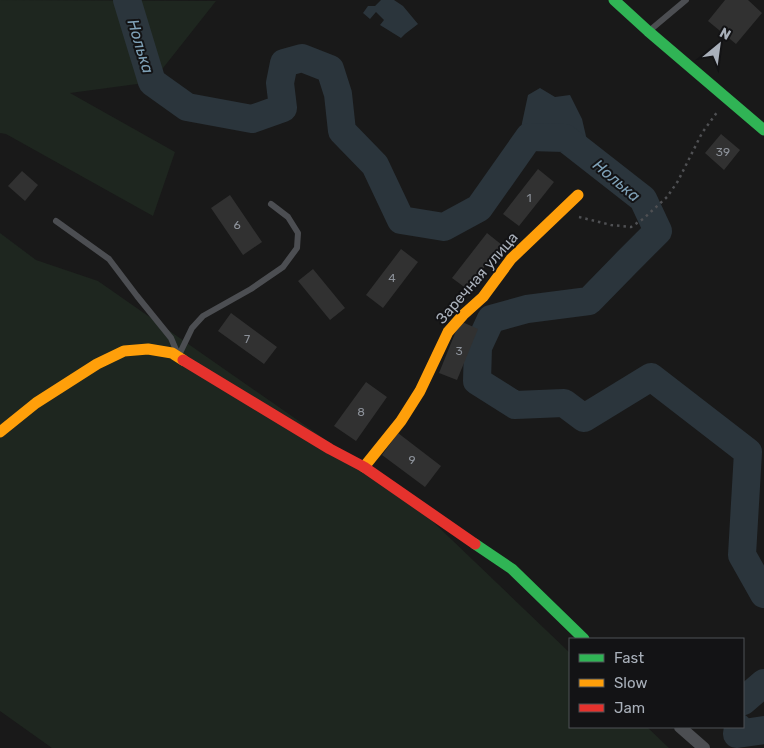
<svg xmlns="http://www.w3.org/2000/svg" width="764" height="748" font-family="Rubik,sans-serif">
  <rect width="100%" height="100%" fill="#191919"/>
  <path fill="#1e261f" d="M0 0 216 1 152 82 70 93 175 152 153 216 6 134 0 133Z
    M0 233 36 260 98 281 405 495 570 653V727H647L669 748H52L0 711Z"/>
  <path fill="#2b353c" d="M381 0H394L403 6 418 24 405 34 401 38 380 25 384 20 376 12 370 19 363 13 368 6H375Z
    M540 88 555 97 570 95 582 119 589 149 583 157 553 149 525 148 519 137 528 95Z"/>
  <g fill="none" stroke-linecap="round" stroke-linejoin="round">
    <path stroke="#2b353c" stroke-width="28" d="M127 0 152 82 187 107 252 119 283 108 280 83 284 63 302 58 330 69 338 94 342 131 375 165 401 220 444 227 479 208 529 137 565 138 643 199 658 231 627 262 589 301 527 309 491 319 478 347 477 381 515 405 564 403 584 418 651 377 748 452 742 555 764 594
      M743 701 764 683
      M738 727 737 734 764 730"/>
  </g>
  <path fill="#313131" d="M725 0H748L762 13 736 44 708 21Z
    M721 134 740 150 724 170 705 153Z
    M538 169 554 182 519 226 503 214Z
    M22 171 38 185 25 201 8 186Z
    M230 195 262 242 243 255 211 208Z
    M487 233 502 245 467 289 452 278Z
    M401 249 418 262 383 308 366 295Z
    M313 269 345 308 330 320 298 281Z
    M231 313 277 347 264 364 218 331Z
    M460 321 478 329 457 380 439 373Z
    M366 382 387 397 356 441 334 426Z
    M398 433 441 466 425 487 382 455Z"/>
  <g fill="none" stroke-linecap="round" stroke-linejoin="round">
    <path stroke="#4f5053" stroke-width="2.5" stroke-dasharray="2.5 4" stroke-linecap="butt" d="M579 217 611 225 631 227 643 219 667 197 678 181 702 133 718 111"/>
    <path stroke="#4c4e52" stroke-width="6" d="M649 31 686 0
      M56 221 109 259 137 296 171 338 176 350
      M179 355 192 328 203 316 251 289 283 267 297 248 298 233 288 217 271 204"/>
    <path stroke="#4c4e52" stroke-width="12" d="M680 727 704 748"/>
    <path stroke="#30b455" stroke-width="11" d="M614 0 648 31 764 130
      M475 544 512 569 584 639"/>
    <path stroke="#ff9f0a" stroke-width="11" d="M0 432 36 403 97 364 124 351 148 349 172 353 183 360
      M364 467 401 421 420 391 448 332 463 315 483 297 511 259 578 195"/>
    <path stroke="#e5322d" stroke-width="11" d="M183 360 330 449 364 467 475 544"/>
  </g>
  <g text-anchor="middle" stroke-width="4" stroke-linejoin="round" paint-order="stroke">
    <g font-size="12" fill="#8b9098">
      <text x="723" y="156">39</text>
      <text x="529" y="202">1</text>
      <text x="237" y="229">6</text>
      <text x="392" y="282">4</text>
      <text x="247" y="343">7</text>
      <text x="459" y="355">3</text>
      <text x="361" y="416">8</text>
      <text x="412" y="464">9</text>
    </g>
    <g font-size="15" fill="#a9b0ba" stroke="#131315">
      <text transform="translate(477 278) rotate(-49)" y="5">Заречная улица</text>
    </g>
    <g font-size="16" font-style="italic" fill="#7fa1b7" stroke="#131315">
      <text transform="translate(141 46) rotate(73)" y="6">Нолька</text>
      <text transform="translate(617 180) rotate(40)" y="6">Нолька</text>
    </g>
  </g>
  <rect x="569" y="638" width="175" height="90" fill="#131315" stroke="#4f5257"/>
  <rect x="579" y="654" width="25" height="8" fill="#30b455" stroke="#4f5257"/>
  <text x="614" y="663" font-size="15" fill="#a9b0ba">Fast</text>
  <rect x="579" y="679" width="25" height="8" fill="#ff9f0a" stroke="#4f5257"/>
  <text x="614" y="688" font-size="15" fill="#a9b0ba">Slow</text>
  <rect x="579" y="704" width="25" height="8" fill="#e5322d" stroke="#4f5257"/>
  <text x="614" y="713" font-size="15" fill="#a9b0ba">Jam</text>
  <g transform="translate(719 45) rotate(29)" stroke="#131315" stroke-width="4" paint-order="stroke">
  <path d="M0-4L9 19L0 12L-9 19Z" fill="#a9b0ba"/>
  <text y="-8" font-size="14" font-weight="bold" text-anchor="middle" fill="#a9b0ba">N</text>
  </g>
</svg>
